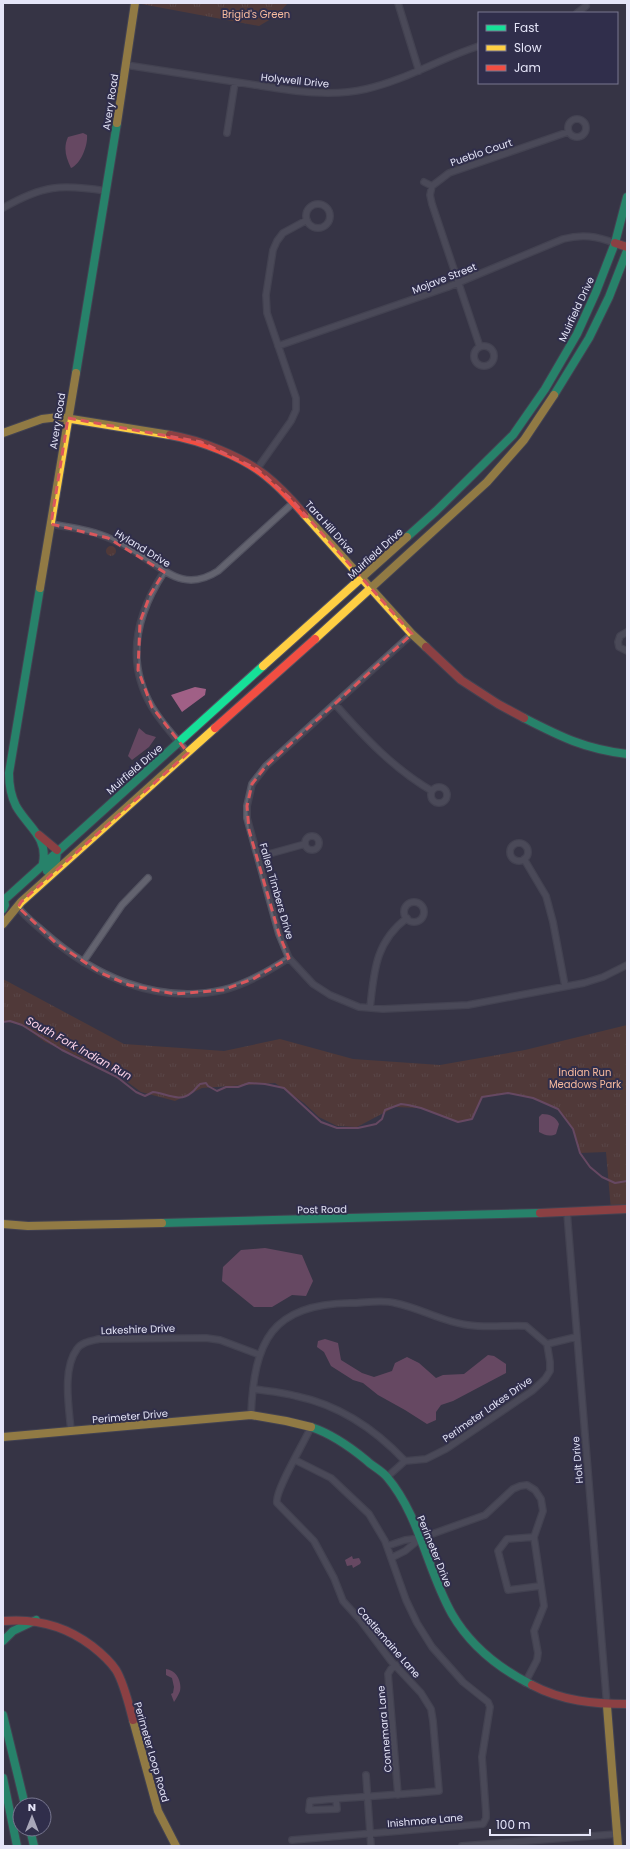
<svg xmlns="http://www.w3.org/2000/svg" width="630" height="1849" font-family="Poppins,sans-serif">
  <defs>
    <pattern id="park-tufts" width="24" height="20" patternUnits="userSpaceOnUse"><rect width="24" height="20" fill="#6f3f2a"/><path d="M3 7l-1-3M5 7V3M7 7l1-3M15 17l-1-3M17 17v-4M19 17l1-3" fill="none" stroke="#835b4a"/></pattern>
  </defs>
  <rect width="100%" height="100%" fill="#363445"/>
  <path fill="url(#park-tufts)" d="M136 3H288L276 16 259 26Z
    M106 551a5 5 0 1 1 10 0a5 5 0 1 1-10 0Z
    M3 979 124 1044 224 1051 280 1039 353 1059 440 1065 525 1050 627 1025V1209L611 1210 606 1152 580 1153 573 1129 558 1109 533 1098 508 1093 482 1097 472 1119 458 1122 421 1108 395 1107 357 1127 337 1126 319 1117 304 1103 275 1083 202 1088 175 1101 141 1092 114 1072 45 1042 22 1025 3 1021Z"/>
  <path fill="#a06086" d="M83 133 87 135C88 145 81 164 71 168 66 158 63 148 68 137Z
    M195 687 206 689 205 695 182 712 171 695Z
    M139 728 146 734 156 737 149 747 132 760 128 756Z
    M542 1114C550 1114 556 1117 559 1124L556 1134C550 1137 544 1135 539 1132V1117Z
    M265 1248 302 1255 313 1281 306 1296 292 1295 272 1307H254L222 1281 223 1267 241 1250Z
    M325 1339 338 1343 341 1360 362 1373 374 1377 392 1371 395 1363 407 1357 419 1363 436 1378 443 1375 464 1374 488 1355 494 1356 506 1364V1373L453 1401 441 1405 436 1412V1420L427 1424 405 1410 378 1395 363 1383 353 1380 331 1366 324 1352 317 1347 318 1341Z
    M352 1556 353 1559 359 1558 361 1562 360 1564 353 1568 352 1565 347 1566 345 1560Z
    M166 1669C176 1670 182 1681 180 1691 179 1694 176 1699 174 1702L171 1694 173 1693 174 1687 172 1678 166 1675Z"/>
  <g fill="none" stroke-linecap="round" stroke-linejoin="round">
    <path stroke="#a06086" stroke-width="2" d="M3 1022 10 1021 22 1025 62 1050 117 1077 136 1092 145 1096 153 1092C165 1093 180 1103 191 1093 195 1091 196 1087 200 1084L206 1083 208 1086 217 1091 226 1087H238L249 1083 265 1084 284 1088 321 1122 337 1128H358L376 1124 382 1119 385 1110 401 1104 408 1105 421 1108 458 1122 472 1119 482 1097 508 1093 533 1098 558 1109 573 1129 580 1153 590 1167 602 1177 615 1183 627 1181"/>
    <g stroke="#525260" stroke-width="8">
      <path id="street" d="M398 3 419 71
        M577 13 586 6
        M126 65C167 71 208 78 249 84 288 90 327 98 366 89 406 80 441 58 479 46
        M568 128a9 9 0 1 1 18 0a9 9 0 1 1-18 0Z
        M227 133 235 82
        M424 182 432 186
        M306 216a12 12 0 1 1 24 0a12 12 0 1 1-24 0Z
        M3 208C43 185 61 184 106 191
        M278 346 448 287 563 239C582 234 596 236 615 243
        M474 356a10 10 0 1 1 20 0a10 10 0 1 1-20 0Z
        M480 347 432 204 430 195 432 186 449 173 568 132
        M257 469 291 421 296 410V398L267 313 266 295 273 250 277 241 283 233 307 220
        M51 524C71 528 92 530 111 539 122 544 133 550 143 557 169 574 187 591 218 571L294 502
        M164 572C136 615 125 661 152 707 162 724 176 738 188 753
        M627 632 620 636 618 642 619 647 627 651
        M412 634 266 766 252 784 247 806V818L279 934 289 958 313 984 330 995 359 1007 383 1009 468 1005 584 983 603 977 627 965
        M335 704C364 737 394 769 432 791
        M431 795a8 8 0 1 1 16 0a8 8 0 1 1-16 0Z
        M305 843a7 7 0 1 1 14 0a7 7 0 1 1-14 0Z
        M510 852a9 9 0 1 1 18 0a9 9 0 1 1-18 0Z
        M258 857 305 844
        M524 859 546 896 553 922 565 986
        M404 912a10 10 0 1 1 20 0a10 10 0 1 1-20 0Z
        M18 907C25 917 35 924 44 932 93 976 157 1005 223 990 247 984 269 971 289 958
        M83 962 122 905 148 878
        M370 1008C374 972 375 942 407 918
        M567 1212 607 1706
        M547 1344 576 1337
        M253 1389C267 1391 282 1392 296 1396 339 1405 375 1429 405 1461
        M251 1415C254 1342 271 1304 350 1303 364 1303 382 1299 395 1303 420 1308 443 1322 468 1325 487 1328 507 1325 526 1326L547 1344 550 1362V1371L545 1379 532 1391 446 1449 426 1459 405 1461 387 1477
        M311 1427C305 1441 274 1492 277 1503L314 1541 334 1578 343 1601 361 1621 391 1661 421 1693 431 1709 433 1721 439 1791C396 1795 353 1797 310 1801L309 1810 337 1809 336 1799
        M71 1431C69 1407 62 1369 77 1349 82 1342 91 1341 99 1339L206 1338 220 1340 260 1355
        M534 1537 507 1539 498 1551 508 1590 540 1586
        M387 1546 405 1540 421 1538 485 1515 513 1489 520 1486 527 1485 535 1490 541 1499 543 1511 534 1537 544 1606 534 1631 538 1653 537 1660 525 1683
        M391 1558 405 1551 421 1538
        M396 1665 391 1669 388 1674 398 1795
        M366 1775 371 1846
        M292 1840 483 1824 486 1818V1813L482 1757 490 1707 488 1702 463 1682 432 1647 417 1623 406 1600 385 1541 369 1514 331 1478 295 1460
        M462 1846 617 1834"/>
    </g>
    <g stroke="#525260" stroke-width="10">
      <path id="fast" d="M76 373 117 123
        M554 395 589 338 609 297 627 251
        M407 537 436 511 513 435 545 389 577 334 596 292 615 243 627 197
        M40 588 9 773C9 785 11 796 16 806 28 827 48 837 43 863
        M524 718C561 737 585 749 627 754
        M47 871 56 861 57 850
        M3 901 263 666
        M3 909 5 905 4 900
        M162 1223 540 1213
        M311 1427C332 1434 349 1446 366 1460 372 1466 381 1470 387 1477 420 1516 427 1570 452 1614 470 1645 500 1669 532 1685
        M3 1641 13 1631 36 1620
        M3 1715 25 1805
        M3 1778 17 1846
        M30 1829 34 1846"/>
    </g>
    <g stroke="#525260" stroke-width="10">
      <path id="slow" d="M117 123 135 3
        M3 433 42 419 59 417 170 435
        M304 514 412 634 426 647
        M40 588 76 373
        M315 639 487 482 524 440 554 395
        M263 666 407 537
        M3 924 21 902 215 728
        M3 1224 28 1226 162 1223
        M3 1437 251 1415 286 1421 311 1427
        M607 1706 618 1846
        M133 1720 158 1811 176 1846"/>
    </g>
    <g stroke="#525260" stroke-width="10">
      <path id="jam" d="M615 243 627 247
        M170 435C200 440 241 456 265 475 279 486 292 500 304 514
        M426 647 461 680 498 704 524 718
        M215 728 315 639
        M39 835 57 850
        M540 1213 627 1209
        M3 1621C37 1618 66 1626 92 1646 101 1653 110 1661 116 1670 124 1683 129 1705 133 1720
        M532 1685C562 1701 594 1704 627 1704"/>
    </g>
    <use href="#street" stroke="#63636f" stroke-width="5.5"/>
    <use href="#fast" stroke="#16e098" stroke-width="8"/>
    <use href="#slow" stroke="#ffcf43" stroke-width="8"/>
    <use href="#jam" stroke="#f24e42" stroke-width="8"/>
  </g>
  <path d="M0 0H630V1849H0ZM68 418 201 442 257 469 291 499 412 634 266 766 252 784 247 806 249 830 279 934 289 958 253 979 223 990 175 994 129 985 101 973 56 943 18 907 21 902 188 753 152 707 138 670 140 622 150 595 164 572 108 538 51 524Z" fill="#363445" fill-opacity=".55" fill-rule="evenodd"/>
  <path fill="none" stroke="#da575c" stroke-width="3" stroke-dasharray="8 5" stroke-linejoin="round" d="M68 418 201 442 257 469 291 499 412 634 266 766 252 784 247 806 249 830 279 934 289 958 253 979 223 990 175 994 129 985 101 973 56 943 18 907 21 902 188 753 152 707 138 670 140 622 150 595 164 572 108 538 51 524Z"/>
  <g text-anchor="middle" stroke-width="4" stroke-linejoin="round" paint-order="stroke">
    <g font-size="10" fill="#f7ba9e" stroke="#302e4b">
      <text x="256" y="18">Brigid's Green</text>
      <text x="585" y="1076">Indian Run<tspan x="585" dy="12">Meadows Park</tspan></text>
    </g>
    <g font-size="10" fill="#e5e5f8" stroke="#302e4b">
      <text transform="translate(295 80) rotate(6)" y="4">Holywell Drive</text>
      <text transform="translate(110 102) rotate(-81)" y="4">Avery Road</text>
      <text transform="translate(481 152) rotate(-19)" y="4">Pueblo Court</text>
      <text transform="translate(444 278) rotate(-21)" y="4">Mojave Street</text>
      <text transform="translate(576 309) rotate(-65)" y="4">Muirfield Drive</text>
      <text transform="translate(57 421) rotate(-81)" y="4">Avery Road</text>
      <text transform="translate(330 527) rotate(48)" y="4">Tara Hill Drive</text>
      <text transform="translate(143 548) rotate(31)" y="4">Hyland Drive</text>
      <text transform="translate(375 553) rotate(-42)" y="4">Muirfield Drive</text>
      <text transform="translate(134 769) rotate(-41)" y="4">Muirfield Drive</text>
      <text transform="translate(277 891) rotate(74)" y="4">Fallen Timbers Drive</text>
      <text transform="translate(322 1209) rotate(-1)" y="4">Post Road</text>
      <text transform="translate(138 1329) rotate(-2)" y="4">Lakeshire Drive</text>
      <text transform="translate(487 1409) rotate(-35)" y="4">Perimeter Lakes Drive</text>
      <text transform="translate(130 1416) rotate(-5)" y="4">Perimeter Drive</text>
      <text transform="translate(577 1460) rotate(-95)" y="4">Holt Drive</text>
      <text transform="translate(435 1551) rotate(68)" y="4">Perimeter Drive</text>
      <text transform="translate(389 1642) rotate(49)" y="4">Castlemaine Lane</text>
      <text transform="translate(384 1729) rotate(-95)" y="4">Connemara Lane</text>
      <text transform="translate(152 1752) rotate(74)" y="4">Perimeter Loop Road</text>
      <text transform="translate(425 1820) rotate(-5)" y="4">Inishmore Lane</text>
    </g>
    <g font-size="11" font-style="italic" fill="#fdd4ea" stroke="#302e4b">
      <text transform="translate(79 1048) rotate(29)" y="4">South Fork Indian Run</text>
    </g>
  </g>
  <rect width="630" height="1849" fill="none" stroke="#e5e5f8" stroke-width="8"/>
  <rect x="478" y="12" width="140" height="72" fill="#302e4b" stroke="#787790"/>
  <rect x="486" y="25" width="20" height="6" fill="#16e098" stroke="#787790"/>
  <text x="514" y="32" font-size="12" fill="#e5e5f8">Fast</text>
  <rect x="486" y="45" width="20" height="6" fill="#ffcf43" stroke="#787790"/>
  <text x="514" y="52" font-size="12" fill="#e5e5f8">Slow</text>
  <rect x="486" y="65" width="20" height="6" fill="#f24e42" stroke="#787790"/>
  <text x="514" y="72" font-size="12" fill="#e5e5f8">Jam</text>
  <g transform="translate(32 1817)"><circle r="19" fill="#302e4b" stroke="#787790"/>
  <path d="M0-3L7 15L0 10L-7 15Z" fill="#a8a7b9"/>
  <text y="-6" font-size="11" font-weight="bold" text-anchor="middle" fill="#e5e5f8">N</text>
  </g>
  <path d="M490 1829v6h100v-6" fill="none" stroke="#e5e5f8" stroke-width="2"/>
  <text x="496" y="1829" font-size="12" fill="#e5e5f8" stroke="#302e4b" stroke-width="3" paint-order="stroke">100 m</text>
</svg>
